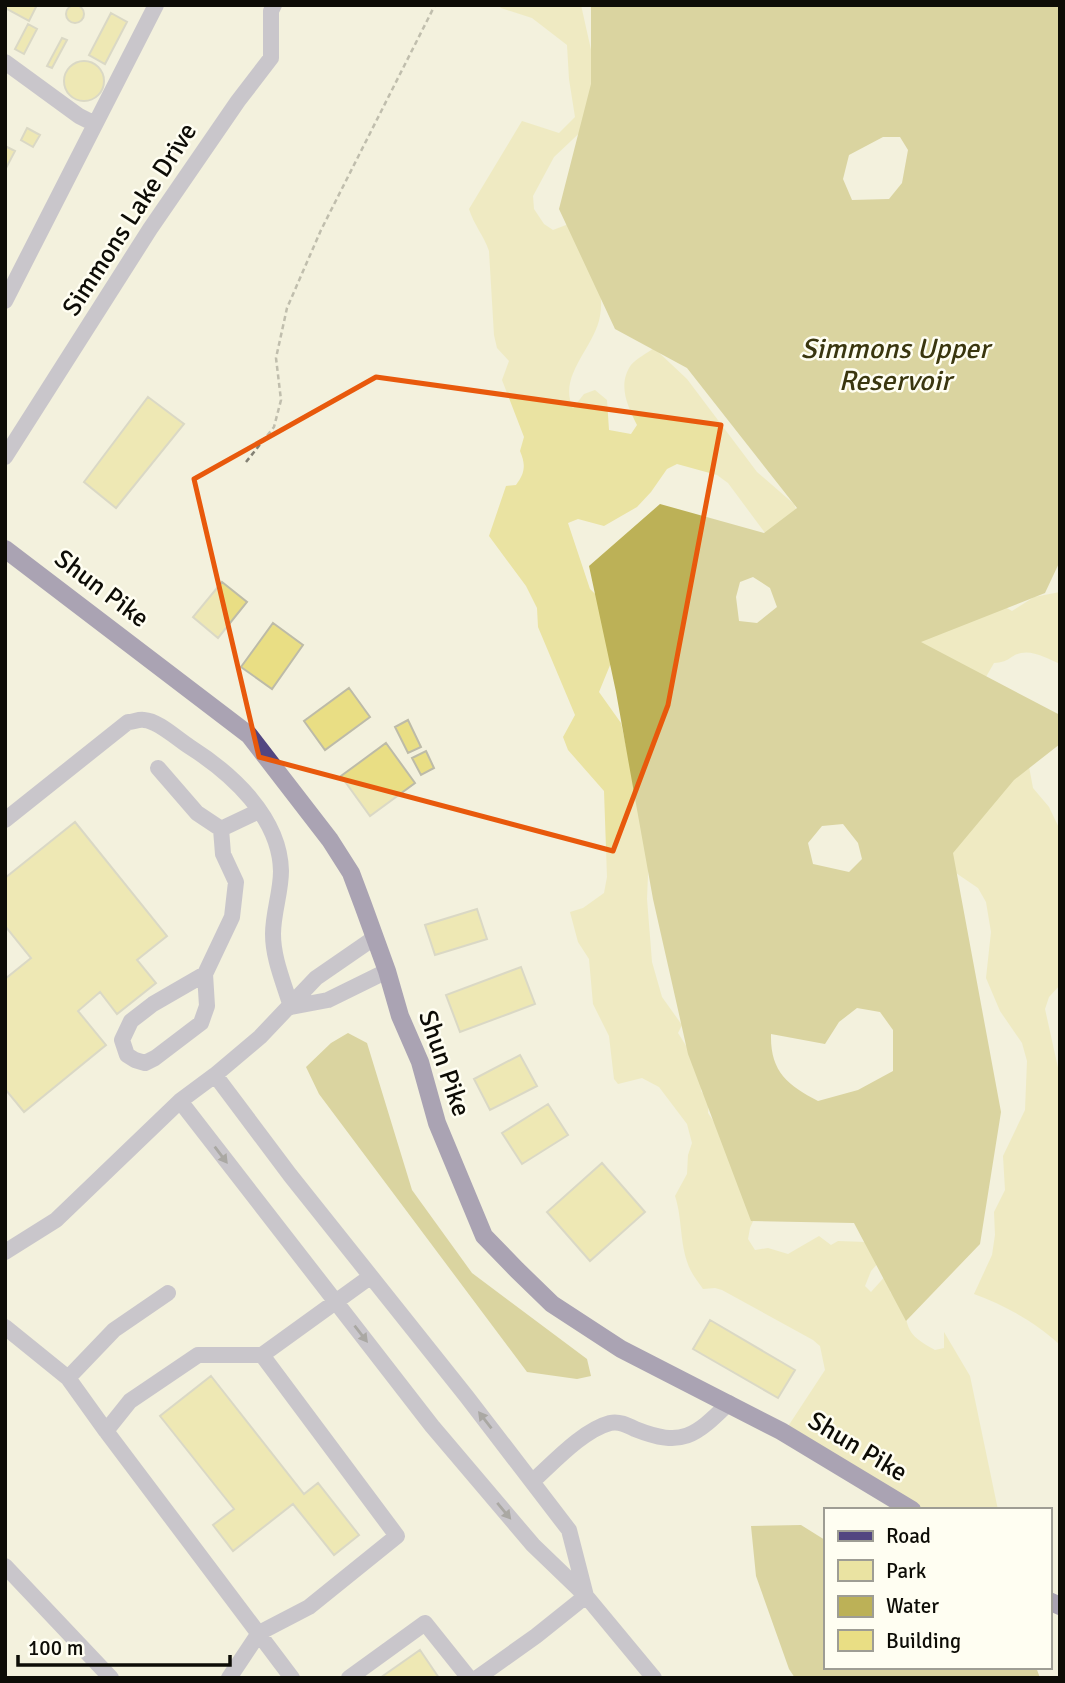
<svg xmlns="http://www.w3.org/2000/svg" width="1065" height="1683" font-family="Signika,sans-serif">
  <rect width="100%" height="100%" fill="#f3f1dd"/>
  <path fill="#eae3a2" d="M498 5H581L596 72 589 124 554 157 533 196 534 209 544 224 553 230 574 222C587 252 606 283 600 316 595 347 557 376 573 408L584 394 595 390 607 400 609 430 631 434 637 425C628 407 617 385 631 365 636 359 647 353 654 348L687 379 757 472 794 504 801 522 774 545 728 483 717 475 677 464 667 469 651 492 637 507 604 526 578 519 568 523 590 589 611 609 622 636 599 692 621 723 649 850 647 899 652 962 662 997 682 1025 678 1033 705 1076 701 1091 709 1101 708 1113 764 1197 750 1228 748 1239 755 1250 768 1248 788 1254 819 1236 831 1245 838 1241 865 1242 908 1230 871 1271 865 1286 871 1292 889 1272 898 1282 890 1292 904 1304C907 1332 910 1336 935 1350L944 1348V1332L970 1376 998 1510H911L785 1431 825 1370 820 1346 813 1340 722 1290 715 1288 703 1289C699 1283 694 1277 691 1271 679 1247 683 1220 675 1196L687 1174 688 1155 692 1143 687 1124 659 1087 642 1078 618 1084 614 1079 609 1036 593 1004 589 959 578 942 570 912 583 908 604 893 607 877 604 791 568 750 563 737 575 715 538 627 537 608 526 586 489 536 506 486 516 485C525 473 526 465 520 451L524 437 502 380 509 361 497 348 494 335 489 251C484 236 474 225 469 209L522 121 559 133 575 117 569 79 567 45 532 18 501 8Z
    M1060 592V664C1049 659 1033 650 1021 653 1010 655 1011 662 994 663L983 682 921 643 914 619 987 597 1012 611 1034 597Z
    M1024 740 1033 788 1049 807 1060 830V985L1049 997 1045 1009 1060 1077V1345C1036 1322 1004 1305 974 1294L992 1255 995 1235 994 1212 1005 1190 1003 1156 1025 1110 1027 1061 1022 1043 1000 1011 986 978 991 932 986 902 978 888 953 871 947 848Z"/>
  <path fill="#bcb157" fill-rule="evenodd" d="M591 5H1060V561L1045 593 921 642 1060 715V744L1014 780 953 853 1001 1112 980 1244 906 1321 854 1223 751 1221 688 1054 653 899 616 692 589 566 660 504 764 533 797 508 687 368 615 329 559 209 591 84ZM883 137H900L908 150 902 183 889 199 852 200 843 179 849 155ZM753 577 770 588 777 607 757 623 739 621 736 597 740 582ZM843 824 858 843 862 859 849 872 813 864 808 843 822 826ZM857 1008 880 1012 893 1030V1071L858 1090 818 1101C787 1085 770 1071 771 1034L825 1044 839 1022Z
    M348 1033 367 1043 412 1190 472 1273 587 1359 591 1376 577 1379 527 1372 319 1094 306 1067 331 1043Z
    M801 1525 825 1540V1667H1036L1040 1678H795L789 1669 756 1576 751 1526Z"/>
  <path fill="#e9de84" stroke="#bdbba8" stroke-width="2" d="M66 14a9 9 0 1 1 18 0a9 9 0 1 1-18 0Z
    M5 5H37L29 21 5 8Z
    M111 13 127 22 105 64 89 55Z
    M28 24 37 29 24 54 15 49Z
    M62 38 67 40 52 68 47 66Z
    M64 81a20 20 0 1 1 40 0a20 20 0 1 1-40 0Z
    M27 128 40 135 33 147 21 140Z
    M5 146 15 151 5 170Z
    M148 397 184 424 116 508 84 482Z
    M222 582 247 602 218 638 193 617Z
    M273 623 303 645 272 689 241 667Z
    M349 688 370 717 325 750 304 721Z
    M408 720 421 747 408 753 395 727Z
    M386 743 415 783 370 816 341 776Z
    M426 751 434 768 421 775 412 758Z
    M75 822 167 936 137 960 156 983 117 1014 100 992 78 1011 106 1045 24 1112 5 1089V979L31 958 5 926V878Z
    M477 909 487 939 435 955 425 925Z
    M521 967 535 1004 460 1032 446 995Z
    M520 1055 537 1086 490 1110 474 1079Z
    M548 1104 568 1135 522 1164 502 1133Z
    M602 1163 645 1212 590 1261 547 1212Z
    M710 1320 795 1370 778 1398 693 1349Z
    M211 1376 304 1494 318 1483 359 1535 334 1555 293 1504 233 1551 213 1525 234 1509 160 1416Z
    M420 1650 439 1678H380Z"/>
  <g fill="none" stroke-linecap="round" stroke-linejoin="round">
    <path stroke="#838174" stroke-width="2.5" stroke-dasharray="5 3.5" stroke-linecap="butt" d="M246 462 274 427 281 400 276 358 287 308 321 230 435 5"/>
    <path stroke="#9893b6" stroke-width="16" d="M5 62 79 116 95 124
      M5 301 156 5
      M5 457 150 229 238 101 271 58V11L274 5
      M158 768 197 813 221 829
      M5 820 128 722C133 722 139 719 144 720 159 721 177 739 190 747 231 773 280 817 281 871 281 892 273 913 273 934 273 959 284 983 291 1007
      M205 974 153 1004 131 1021 122 1040 127 1055 135 1060 145 1063 155 1058 201 1023 207 1006 205 974 232 917 236 882 223 854 221 829 259 811
      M291 1007 328 1000 387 971
      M180 1101 432 1426 533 1545 586 1596 569 1530 467 1397 290 1175 215 1075
      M5 1252 56 1220 180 1101 215 1075 260 1037 316 978 374 938
      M5 1327 68 1378 106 1431
      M262 1355 370 1277
      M68 1378 114 1330 168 1293
      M533 1481C553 1463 583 1430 610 1423 619 1421 627 1425 635 1429 683 1448 695 1436 729 1403
      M5 1566 111 1678
      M229 1678 259 1633 309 1607 397 1536 262 1355H198L130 1401 106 1431 292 1678
      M349 1678 425 1623 469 1678
      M477 1678 536 1636 586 1596 654 1678"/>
    <path stroke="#524681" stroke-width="18" d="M5 549 249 735 330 840 351 873 363 905 387 971 400 1016 420 1062 437 1123 484 1236 517 1270 552 1304 621 1349 781 1431 912 1510
      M1049 1601 1060 1606"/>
  </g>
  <defs><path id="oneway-solid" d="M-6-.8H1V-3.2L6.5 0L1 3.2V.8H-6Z" transform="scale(1.75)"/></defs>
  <g fill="#52505e">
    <use href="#oneway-solid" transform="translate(221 1155) rotate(53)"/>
    <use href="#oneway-solid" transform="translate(361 1334) rotate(52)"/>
    <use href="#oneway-solid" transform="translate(485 1420) rotate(-128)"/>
    <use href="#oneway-solid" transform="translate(504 1511) rotate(50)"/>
  </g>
  <path d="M0 0H1065V1683H0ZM376 377 721 425 668 705 613 851 259 757 194 479Z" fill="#f3f1dd" fill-opacity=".55" fill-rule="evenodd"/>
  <path fill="none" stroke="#e8590c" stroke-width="5" stroke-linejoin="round" d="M376 377 721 425 668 705 613 851 259 757 194 479Z"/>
  <g text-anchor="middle" stroke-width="5" stroke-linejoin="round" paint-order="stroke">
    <g font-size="26" fill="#0d0c06" stroke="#fffef2">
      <text transform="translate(129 219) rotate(-57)" y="9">Simmons Lake Drive</text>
      <text transform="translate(102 588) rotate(37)" y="9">Shun Pike</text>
      <text transform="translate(445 1063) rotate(71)" y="9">Shun Pike</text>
      <text transform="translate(858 1446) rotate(31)" y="9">Shun Pike</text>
    </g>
    <g font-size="28" font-style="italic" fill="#3a360f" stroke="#fffef2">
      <text x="895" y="358">Simmons Upper<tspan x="895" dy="32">Reservoir</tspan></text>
    </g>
  </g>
  <rect width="1065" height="1683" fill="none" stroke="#0d0c06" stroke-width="14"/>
  <rect x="824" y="1508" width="228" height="161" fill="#fffef2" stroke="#9e9d94" stroke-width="2"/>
  <rect x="838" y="1531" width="35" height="10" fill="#524681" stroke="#9e9d94" stroke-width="2"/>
  <text x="886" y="1543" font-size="21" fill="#0d0c06">Road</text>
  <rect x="838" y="1560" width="35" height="21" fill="#eae3a2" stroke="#9e9d94" stroke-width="2"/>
  <text x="886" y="1578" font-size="21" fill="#0d0c06">Park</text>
  <rect x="838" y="1596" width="35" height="21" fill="#bcb157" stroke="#9e9d94" stroke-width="2"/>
  <text x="886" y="1613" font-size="21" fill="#0d0c06">Water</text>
  <rect x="838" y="1630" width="35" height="21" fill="#e9de84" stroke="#9e9d94" stroke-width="2"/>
  <text x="886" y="1648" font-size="21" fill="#0d0c06">Building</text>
  <path d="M18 1655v10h212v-10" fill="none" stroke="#0d0c06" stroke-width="3.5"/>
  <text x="28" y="1655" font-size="21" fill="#0d0c06" stroke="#fffef2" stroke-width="5" paint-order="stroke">100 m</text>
</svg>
